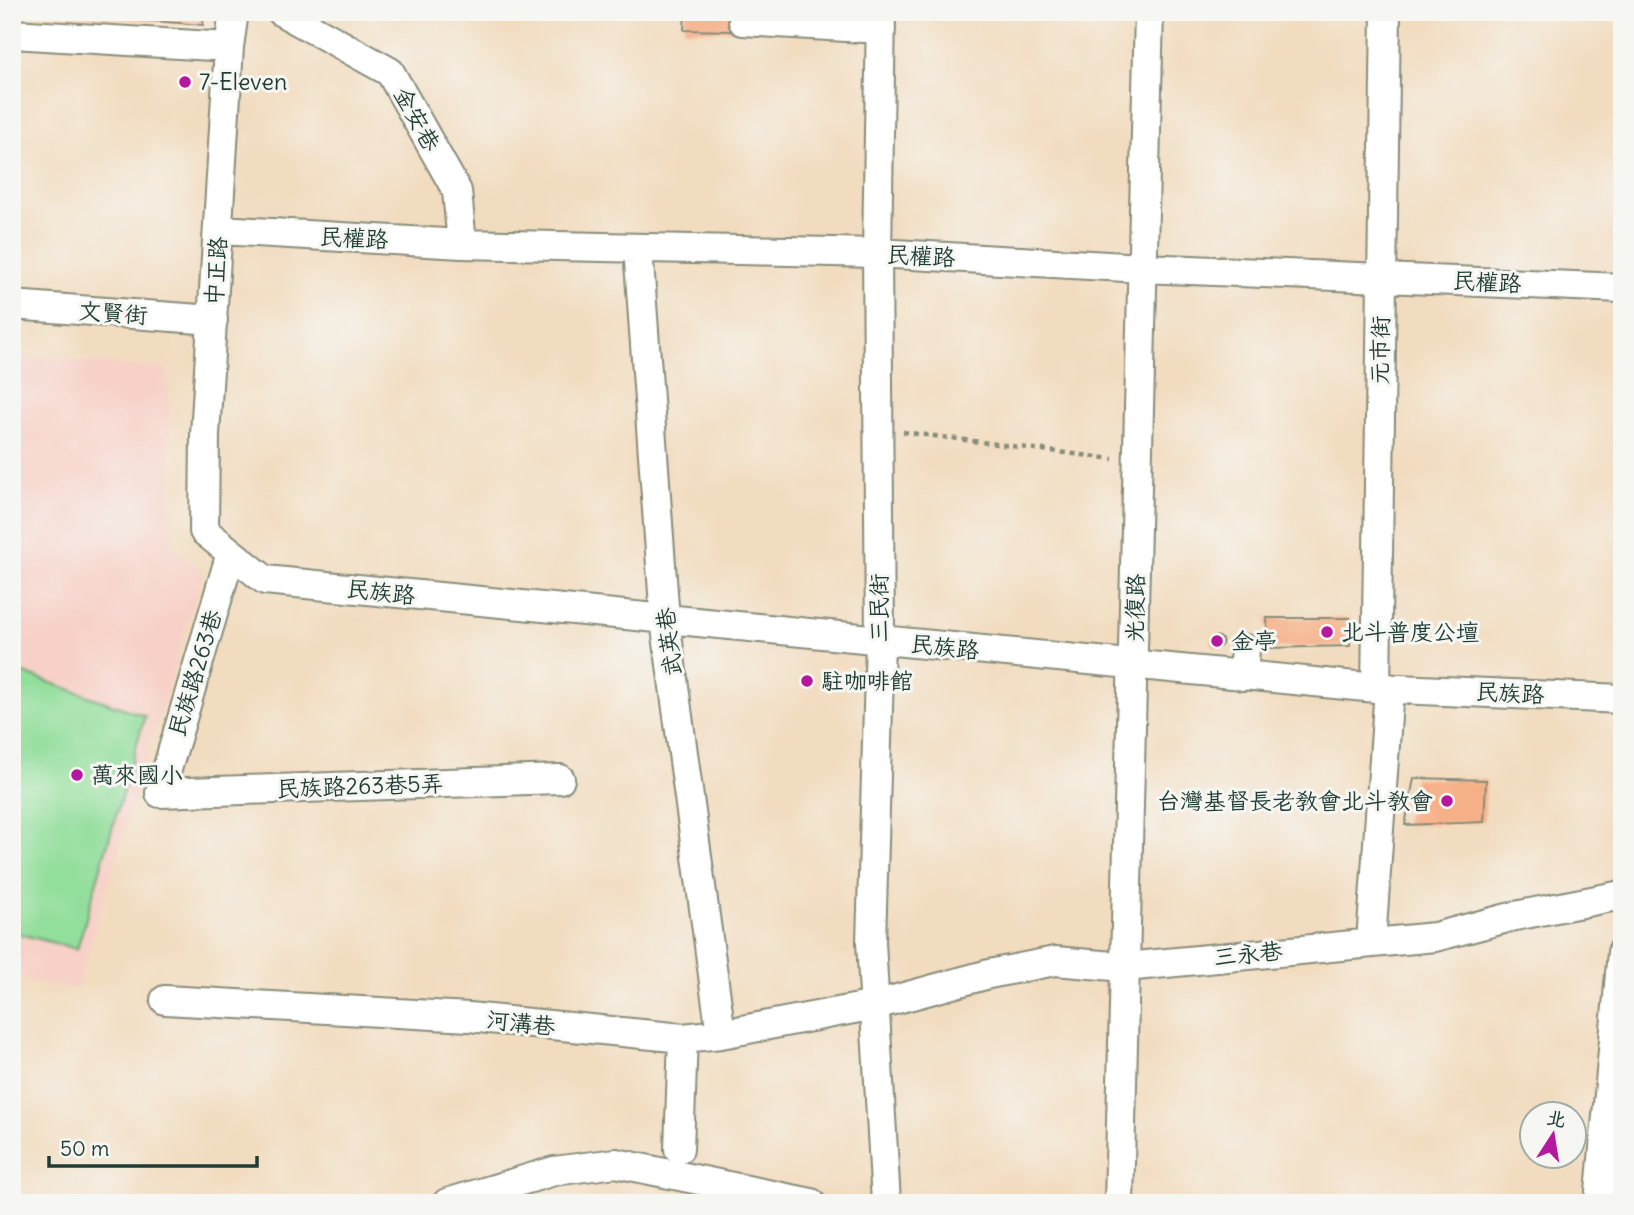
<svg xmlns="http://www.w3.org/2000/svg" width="1634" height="1215" font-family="Delius,'LXGW WenKai TC',sans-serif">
  <rect width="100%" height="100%" fill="#f6f6f2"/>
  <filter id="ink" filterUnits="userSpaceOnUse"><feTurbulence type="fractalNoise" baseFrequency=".0143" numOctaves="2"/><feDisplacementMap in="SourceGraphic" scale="14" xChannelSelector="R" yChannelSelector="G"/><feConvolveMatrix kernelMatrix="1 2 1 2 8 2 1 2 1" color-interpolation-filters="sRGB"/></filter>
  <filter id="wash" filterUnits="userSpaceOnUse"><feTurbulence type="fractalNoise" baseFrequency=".00686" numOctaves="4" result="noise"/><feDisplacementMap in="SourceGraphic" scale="28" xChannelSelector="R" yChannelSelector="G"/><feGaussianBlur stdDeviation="1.57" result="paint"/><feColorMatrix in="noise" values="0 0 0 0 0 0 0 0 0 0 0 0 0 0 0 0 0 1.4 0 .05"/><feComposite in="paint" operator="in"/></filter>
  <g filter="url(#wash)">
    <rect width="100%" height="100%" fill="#f2dcbf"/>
    <path fill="#f7d1c8" d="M12 355 168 369 172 545 203 573 77 989 12 977Z"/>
    <path fill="#92de9b" stroke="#588e68" stroke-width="2" d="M15 670 145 716 77 949 12 932V681Z"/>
    <g id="blocks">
      <path fill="#f6b088" d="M67 12H204L203 25 67 14Z
        M685 12H733L732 31 684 30Z
        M1267 618H1350V646L1268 648Z
        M1211.5 642a5.5 5.5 0 1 1 11 0a5.5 5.5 0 1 1-11 0Z
        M1414 778 1486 780 1484 822 1405 825Z"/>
    </g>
  </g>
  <g filter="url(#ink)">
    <use href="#blocks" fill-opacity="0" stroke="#888c7a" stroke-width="2"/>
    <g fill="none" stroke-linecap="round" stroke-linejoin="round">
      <g stroke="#888c7a" stroke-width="32">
        <path id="minor" d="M234 12 229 47 205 435 204 531 265 580 1376 688 1622 699
          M282 12 390 72 457 191 462 244
          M881 12 877 253 880 641 871 942 886 1203
          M743 21 881 29
          M12 34 229 47
          M219 230 462 244 877 253 1143 268 1622 288
          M638 248 665 620 721 1034
          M12 305 213 320
          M231 553 160 793 560 779
          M1243 676 1245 649
          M1376 688 1386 12
          M1371 942 1389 688
          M165 1000 469 1017 683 1038 721 1034 875 1005 989 974 1055 961 1125 967 1435 937 1515 916 1622 895
          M679 1149 683 1038
          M447 1203 554 1171 616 1163 811 1203
          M1119 1203 1149 12
          M1599 1203 1622 952"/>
      </g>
      <path stroke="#888c7a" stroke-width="4.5" stroke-dasharray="5 5" stroke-linecap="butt" d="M903 432 1113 459"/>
      <use href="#minor" stroke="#fff" stroke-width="28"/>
    </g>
  </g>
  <g fill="#b5179e" stroke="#f6f6f2" stroke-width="2.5">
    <circle cx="185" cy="82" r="7"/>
    <circle cx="1327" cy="632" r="7"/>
    <circle cx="1217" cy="641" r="7"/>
    <circle cx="807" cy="681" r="7"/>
    <circle cx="77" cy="775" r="7"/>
    <circle cx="1447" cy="801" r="7"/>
  </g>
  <g text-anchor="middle" stroke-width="6" stroke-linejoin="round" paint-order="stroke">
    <g font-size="23" fill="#1f3d34" stroke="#f6f6f2" text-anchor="start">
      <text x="199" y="90">7-Eleven</text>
      <text x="1341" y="640">北斗普度公壇</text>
      <text x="1231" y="649">金亭</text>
      <text x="821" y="689">駐咖啡館</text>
      <text x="91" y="783">萬來國小</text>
      <text x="1433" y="809" text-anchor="end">台灣基督長老教會北斗教會</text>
    </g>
    <g font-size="23" fill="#1f3d34" stroke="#f6f6f2">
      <text transform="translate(417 119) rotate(61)" y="8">金安巷</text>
      <text transform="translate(354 238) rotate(3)" y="8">民權路</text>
      <text transform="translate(921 256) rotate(3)" y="8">民權路</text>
      <text transform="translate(216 271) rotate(-86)" y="8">中正路</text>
      <text transform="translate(1487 282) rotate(3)" y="8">民權路</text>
      <text transform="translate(113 313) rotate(4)" y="8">文賢街</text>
      <text transform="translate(1380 350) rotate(-89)" y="8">元市街</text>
      <text transform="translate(381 592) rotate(6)" y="8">民族路</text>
      <text transform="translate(879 608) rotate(-90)" y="8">三民街</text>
      <text transform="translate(1135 608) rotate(-89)" y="8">光復路</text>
      <text transform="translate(669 642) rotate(-97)" y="8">武英巷</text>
      <text transform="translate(945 647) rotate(6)" y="8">民族路</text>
      <text transform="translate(195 673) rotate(-73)" y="8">民族路263巷</text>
      <text transform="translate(1510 693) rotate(3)" y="8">民族路</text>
      <text transform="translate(360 786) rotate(-2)" y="8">民族路263巷5弄</text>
      <text transform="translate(1248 954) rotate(-6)" y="8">三永巷</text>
      <text transform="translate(521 1023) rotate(6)" y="8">河溝巷</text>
    </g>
  </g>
  <rect width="1634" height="1215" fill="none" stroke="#f6f6f2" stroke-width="42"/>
  <g transform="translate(1553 1135) rotate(12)"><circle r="33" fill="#f6f6f2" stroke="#a0aca6" stroke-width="2"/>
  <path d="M0-5L12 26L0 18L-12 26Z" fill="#b5179e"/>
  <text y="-10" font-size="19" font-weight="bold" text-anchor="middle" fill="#1f3d34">北</text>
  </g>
  <path d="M49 1156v10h208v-10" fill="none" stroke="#1f3d34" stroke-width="3.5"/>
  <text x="60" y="1156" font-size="21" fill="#1f3d34" stroke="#f6f6f2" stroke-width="5" paint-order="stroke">50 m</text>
</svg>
